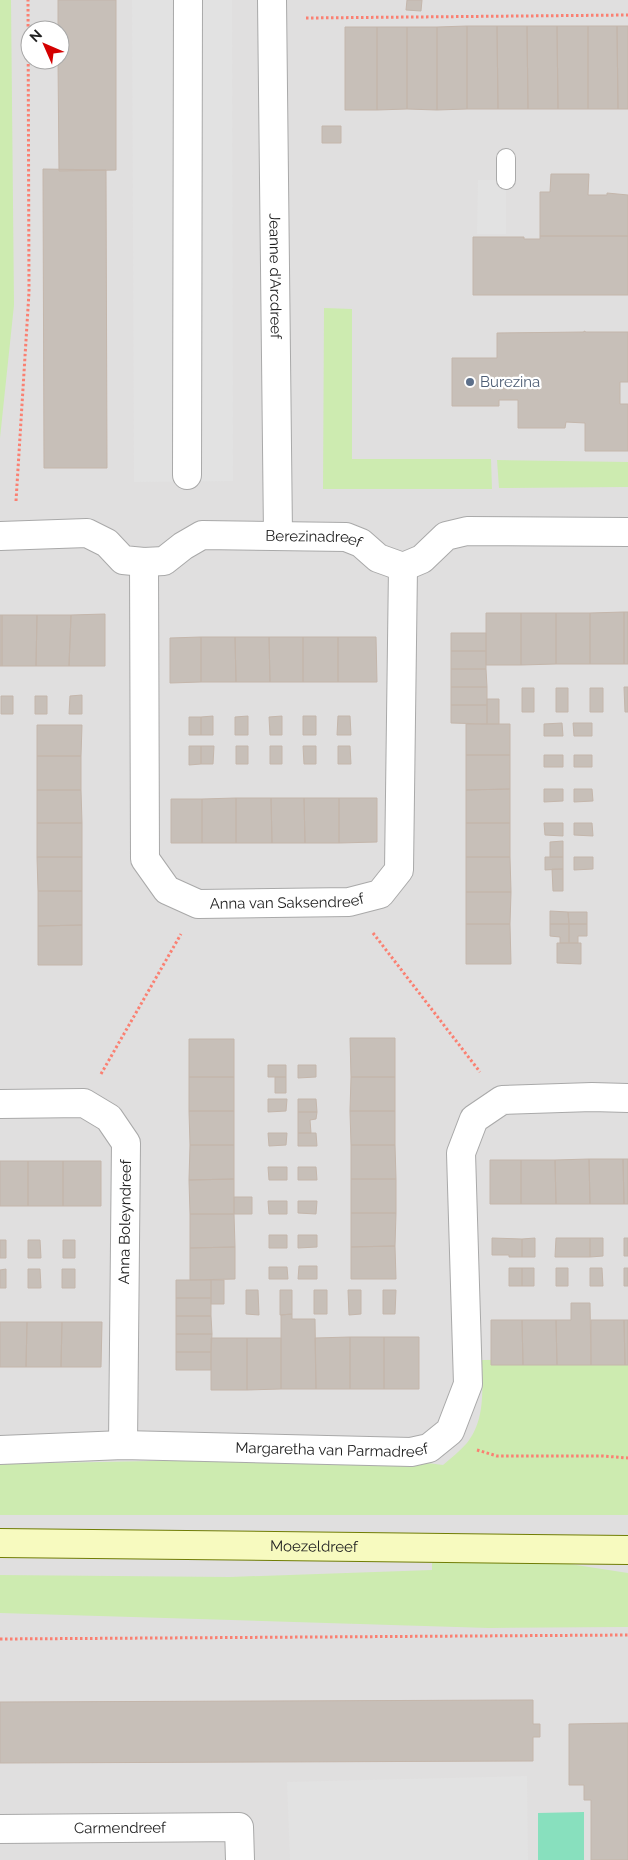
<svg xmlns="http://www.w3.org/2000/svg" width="628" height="1860" font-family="Raleway,sans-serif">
  <rect width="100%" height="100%" fill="#f2efe9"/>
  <path fill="#e0dfdf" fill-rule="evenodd" d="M0 0H628V1860H0ZM30 30H60V60H30Z"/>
  <path fill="#cdebb0" d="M0 0H11L14 305 0 438Z
    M324 308 352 309V459H491L492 489H323Z
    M497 460 628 462V487L499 488Z
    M628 1359V1515H0V1464L252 1459 404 1460 443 1465C451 1458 460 1451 467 1443 486 1419 482 1388 482 1360Z
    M436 1560 550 1561 628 1573V1627L489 1628 0 1613V1575L230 1577 432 1570V1563Z"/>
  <path fill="#88e0be" d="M584 1812V1860H538V1813Z"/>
  <path fill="#e2e2e2" d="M132 0H232L233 481 134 482Z
    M478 180H506V234H477Z
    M527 1776 528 1860H290L287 1782Z"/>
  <path fill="#c7bfb8" stroke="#c4b6ab" d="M58 0H116V170L59 171 58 60H60V30H58Z
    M407 0H422L421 11 406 10Z
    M467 26V109L437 110V27Z
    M467 26H497L498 109H467Z
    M497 26H527L528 109H498Z
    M527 26H557L558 109H528Z
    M557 26H588V109H558Z
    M588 26H617L618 109H588Z
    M617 26H628V109H618Z
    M345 27H377V110H345Z
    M377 27H407V109L377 110Z
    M407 27H437V110L407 109Z
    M322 126H341V143H322Z
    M43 169 106 170 107 468H44Z
    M551 174H589L588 195H607V193L628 195V236H540V192H550Z
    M540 236H628V295H473V237H524V239H540Z
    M584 331 586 332H628V382H620V404H628V451H585V423L566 422 565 428H518V400H499V406H452V358H497V333L584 332Z
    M624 612V664H590V613Z
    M624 612H628V664H624Z
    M486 613H521V665H486Z
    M521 613H556V664L521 665Z
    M556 613H590V664H556Z
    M105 614V666H69L71 615Z
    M0 615H2V666H0Z
    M2 615H37L36 666H2Z
    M37 615H71L69 666H36Z
    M451 633H486V651H451Z
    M201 637H235L236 682H201Z
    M201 637V682L170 683V638Z
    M235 637H269L270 682H236Z
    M269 637H303V682H270Z
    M303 637H338V682H303Z
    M338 637H376L377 682H338Z
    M451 651H486V669H451Z
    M451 669H486L487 687H451Z
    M451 687H487V705H451Z
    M624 687H628V712H625Z
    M522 688H534V712H522Z
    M556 688H568V712H556Z
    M590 688H603V712H590Z
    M82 695V714H69L70 696Z
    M1 696H13V714H1Z
    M35 696H47V714H35Z
    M487 699H499V724H487Z
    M451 705H487V724L451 723Z
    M213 716V735H201V717Z
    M248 716V735H235V717Z
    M282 716V735H270L269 717Z
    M303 716H316V735H303Z
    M338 716H350L351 735H337Z
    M189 717H201V735H189Z
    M562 723 563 736H544V724Z
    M573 723H592V736H574Z
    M466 724H510V755H466Z
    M37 725H82L81 756H37Z
    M189 746H201V764L189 765Z
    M201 746H214L213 764H201Z
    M236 746H248V764H236Z
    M270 746H282V764H270Z
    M303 746H316V764H304Z
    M338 746H350L351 764H338Z
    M466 755H510V789L466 790Z
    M544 755H563V767H544Z
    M574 755H592V767H574Z
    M37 756H81V790H37Z
    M510 789V823H466V790Z
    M544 789H563V801L544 802Z
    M574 789H592L593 801 574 802Z
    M37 790H81L82 823H37Z
    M236 798H271L272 843H236Z
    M236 798V843H202V799Z
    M271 798H304L305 843H272Z
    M304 798H339V843H305Z
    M339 798H377V842L339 843Z
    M171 799H202V843H171Z
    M37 823H82V857H37Z
    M466 823H510V857H466Z
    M544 823H563V836L545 835Z
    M574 823H592L593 836 574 835Z
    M563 841V857H550V842Z
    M37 857H82V891H38Z
    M466 857H510L511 892H466Z
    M545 857H563V869L545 870Z
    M574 857H593V869L574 870Z
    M552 869H563V891H553Z
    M38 891H82V925L38 926Z
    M466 892H511L510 924H466Z
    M550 911 568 912 569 924H550Z
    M568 912H587V924H569Z
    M466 924H510L511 964H466Z
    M550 924H569V943H560V937L550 936Z
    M569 924H587V936H578V943H569Z
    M82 925V965H38V926Z
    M557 943H581V964L557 963Z
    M350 1038H395V1077H351Z
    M189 1039H234V1077H189Z
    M268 1065H286V1077H268Z
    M298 1065H316V1077L298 1078Z
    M189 1077H234V1111H189Z
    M275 1077H286V1093H275Z
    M351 1077H395V1111H350Z
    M268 1099H287L286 1111 268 1112Z
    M298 1099H316L317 1112H298Z
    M189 1111H234V1145H190Z
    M350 1111H395V1145H351Z
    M298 1112H317L316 1119 310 1120 311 1133H298Z
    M268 1133H287L286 1145 269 1146Z
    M298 1133H316L317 1146H298Z
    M190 1145H234V1179L189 1180Z
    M351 1145H395L396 1179H351Z
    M589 1159 590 1204H556L555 1160Z
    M589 1159H623L624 1204H590Z
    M623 1159H628V1204H624Z
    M490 1160H521V1204H490Z
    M521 1160H555L556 1204H521Z
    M0 1161H28V1206H0Z
    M28 1161H63V1206H28Z
    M63 1161H101V1206H63Z
    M268 1167H287V1180H269Z
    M298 1167H316L317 1180H298Z
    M234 1179V1214H190L189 1180Z
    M351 1179H396V1213H351Z
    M234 1197H252V1214H234Z
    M268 1201H287V1214H269Z
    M298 1201H317L316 1214 298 1213Z
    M351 1213H396L395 1246 351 1247Z
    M190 1214H234L235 1247 190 1248Z
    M269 1235H287V1248H269Z
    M298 1235H317V1247L298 1248Z
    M492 1238 522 1239V1257H509V1255H492Z
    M535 1238V1257H522V1239Z
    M556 1238H590V1257H555Z
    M590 1238H603V1256L590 1257Z
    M624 1238H628V1256H624Z
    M0 1240H6V1258H0Z
    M28 1240H40L41 1258H28Z
    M63 1240H75V1258H63Z
    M395 1246 396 1279H351V1247Z
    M235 1247V1279L190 1280V1248Z
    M299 1266H317V1279H298Z
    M269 1267H287L288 1279H269Z
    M509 1268H522V1286H509Z
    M522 1268H534V1286H522Z
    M556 1268H568V1286H556Z
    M590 1268H602L603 1286H590Z
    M624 1268H628V1286H624Z
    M6 1269V1288H0V1270Z
    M28 1269H40L41 1288H28Z
    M62 1269H75V1288H62Z
    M176 1280H211V1298H176Z
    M211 1280H224V1304H211Z
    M246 1290H258L259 1315 246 1314Z
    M280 1290H292V1314L280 1315Z
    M314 1290H327V1314H314Z
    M348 1290H361V1314L349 1315Z
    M383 1290H396L395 1314H383Z
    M176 1298H211V1316H176Z
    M571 1303H590L591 1365H557L556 1320H571Z
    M292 1314V1319H315L316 1389H281V1315Z
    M176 1316H211L212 1334H176Z
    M491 1320H522L523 1365H491Z
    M522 1320H556L557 1365H523Z
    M591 1320H624L625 1365H591Z
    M624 1320H628V1365H625Z
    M0 1322H27L26 1367H0Z
    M27 1322H62L61 1367H26Z
    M62 1322H102L101 1367H61Z
    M176 1334H212L211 1352H176Z
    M350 1337H384V1389H350Z
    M350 1337V1389H316L315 1338Z
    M384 1337H419V1389H384Z
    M211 1338H247V1390H211Z
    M247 1338H281V1389L247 1390Z
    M176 1352H211V1370H176Z
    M533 1700V1724H540V1737H533V1761L0 1763V1702Z
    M628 1723V1860H591V1800H584V1785H569V1724Z"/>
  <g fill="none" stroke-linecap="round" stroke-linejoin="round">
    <g stroke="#a9a9a9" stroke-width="20">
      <path id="lane" d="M506 180V158"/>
    </g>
    <g stroke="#a9a9a9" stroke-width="30">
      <g id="street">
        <path id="s1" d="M272 0 278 535"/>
        <path d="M187 475 188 0"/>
        <path id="s2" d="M0 536 87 533 107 543 123 560 144 562 164 561 183 546 202 535 346 537 361 543 378 558 403 567 422 559 446 536 467 531 628 532"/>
        <path id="s3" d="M144 562 145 859 167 890 198 904 349 902 380 894 399 870 403 567"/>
        <path d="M0 1104 84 1103 109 1118 126 1143 123 1445"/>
        <path id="s4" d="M0 1450 123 1445 411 1452 429 1448 450 1431 468 1384 461 1153 474 1119 502 1100 592 1097 628 1098"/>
        <path id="s5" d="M0 1829 239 1827 240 1860"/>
      </g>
    </g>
    <g stroke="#707d05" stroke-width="30">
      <g id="secondary">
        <path id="s6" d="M0 1543 628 1550"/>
      </g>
    </g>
    <path stroke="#fa8072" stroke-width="3" stroke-dasharray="2.5 2.5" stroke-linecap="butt" d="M306 18 628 15
      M16 501 29 292 28 0
      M373 933 480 1072
      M101 1074 181 934
      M477 1450 497 1456H603L628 1458
      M0 1639 628 1635"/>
    <use href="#lane" stroke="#fff" stroke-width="18"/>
    <use href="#street" stroke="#fff" stroke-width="28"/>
    <use href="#secondary" stroke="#f7fabf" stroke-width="28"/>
  </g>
  <circle fill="#5c6f8a" stroke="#fff" stroke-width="2" cx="470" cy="382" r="5"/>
  <g text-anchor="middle" stroke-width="4.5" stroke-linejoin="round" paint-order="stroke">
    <g font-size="15" fill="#222" stroke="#fff">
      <text dy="5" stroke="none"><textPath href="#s1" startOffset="276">Jeanne d'Arcdreef</textPath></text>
      <text dy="5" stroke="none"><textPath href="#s2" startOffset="332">Berezinadreef</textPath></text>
      <text dy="5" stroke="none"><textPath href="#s3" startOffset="458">Anna van Saksendreef</textPath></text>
      <text transform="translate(125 1222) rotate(-89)" y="5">Anna Boleyndreef</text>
      <text dy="5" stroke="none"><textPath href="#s4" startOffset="332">Margaretha van Parmadreef</textPath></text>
      <text dy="5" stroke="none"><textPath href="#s6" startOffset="314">Moezeldreef</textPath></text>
      <text dy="5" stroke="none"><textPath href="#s5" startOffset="120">Carmendreef</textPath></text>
    </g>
    <g font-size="15" fill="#4e5e75" stroke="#fff" text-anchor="start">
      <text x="480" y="387">Burezina</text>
    </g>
  </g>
  <g transform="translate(45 45) rotate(315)"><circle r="24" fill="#ffffff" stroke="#a7a7a7"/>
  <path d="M0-4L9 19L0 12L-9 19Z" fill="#d40000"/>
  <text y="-8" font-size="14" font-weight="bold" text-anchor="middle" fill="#222222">N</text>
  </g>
</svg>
